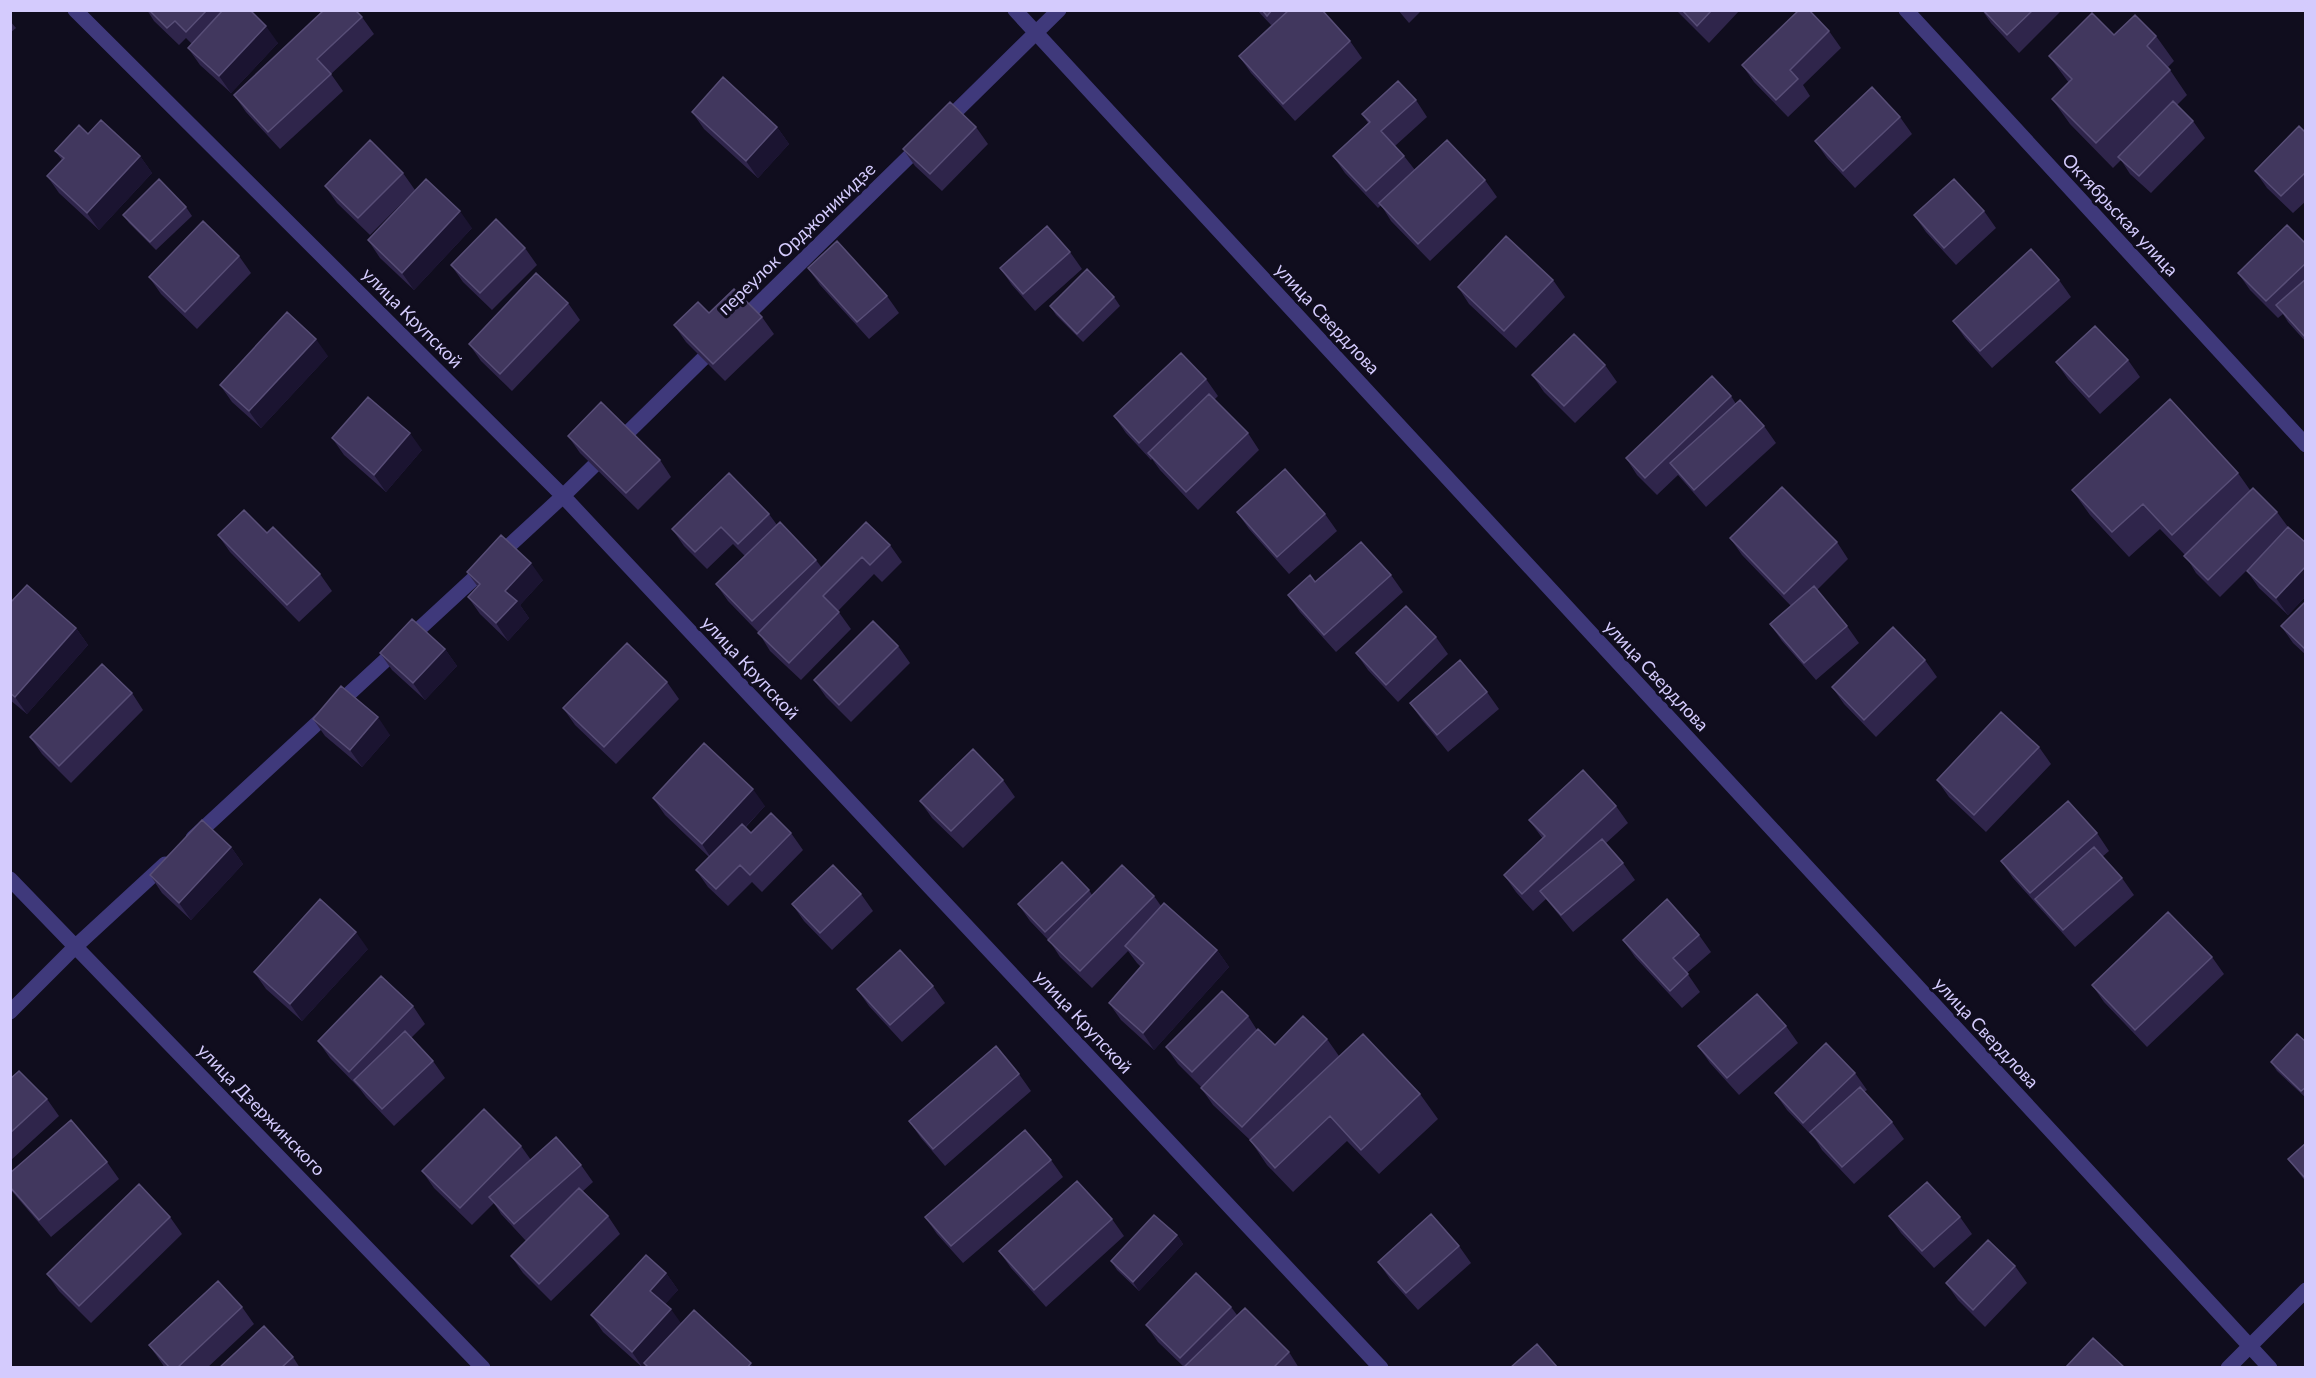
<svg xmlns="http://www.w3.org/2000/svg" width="2316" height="1378" font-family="Lato,sans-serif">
  <rect width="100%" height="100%" fill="#100d1e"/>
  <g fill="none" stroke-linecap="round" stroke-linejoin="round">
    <path stroke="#3f397b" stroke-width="15" d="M75 10 563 496 1381 1368
      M1015 10 2270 1368
      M1906 10 2306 445
      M943 124 1059 10
      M739 323 923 143
      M193 838 563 496 718 344
      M10 879 483 1368
      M10 1012 76 946 165 864
      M2228 1368 2306 1290"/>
  </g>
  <path fill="#2f254b" d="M147 10H222L278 43 231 93 200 65 188 48 192 44 186 38 179 45 154 21Z
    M1257 10H1322L1350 41 1362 58 1295 121 1251 73 1239 56 1272 26Z
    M1398 10H1422L1409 23Z
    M1676 10H1740L1709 43Z
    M1982 10H2062L2019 53 1991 23Z
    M362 17 374 34 331 74 343 91 280 149 246 112 234 95Z
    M10 21 16 28 10 33Z
    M1829 31 1841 48 1803 85 1810 96 1788 117 1754 82 1742 65Z
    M2114 35 2156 36 2174 61 2168 67 2187 95 2177 105 2193 121 2205 138 2151 193 2130 174 2121 160 2113 168 2070 124 2052 99 2069 83 2049 56Z
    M1416 100 1427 117 1395 146 1404 156 1415 170 1485 180 1497 197 1430 261 1391 221 1381 205 1378 208 1345 173 1333 156 1368 123 1362 114Z
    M692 112 777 127 789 144 758 178 704 129Z
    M1900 117 1912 134 1855 188 1827 158 1815 141Z
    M976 127 988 144 942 191 915 166 903 149Z
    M2306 133V201L2293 213 2267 188 2255 171Z
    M88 134 140 156 152 173 99 230 59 193 47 176 62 160 55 151Z
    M403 173 415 190 370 235 337 203 325 186Z
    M186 207 192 216 156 250 129 223 123 215Z
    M1984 211 1996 228 1956 265 1926 232 1914 215Z
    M472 228 414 290 380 258 368 240Z
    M2306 244V342L2288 322 2283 314 2278 318 2250 290 2238 273Z
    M525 248 537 265 492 310 463 282 451 265Z
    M1070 252 1082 269 1035 311 1012 285 1000 268Z
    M239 256 251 273 197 329 161 294 149 277Z
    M808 268 887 296 899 313 869 339 820 285Z
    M1553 280 1565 297 1516 348 1469 304 1458 287Z
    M2059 280 2071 297 1992 368 1965 338 1953 321Z
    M1114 297 1120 306 1083 342 1056 315 1050 306Z
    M568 303 580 320 512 391 481 361 469 344Z
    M762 317 774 334 725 381 686 342 674 325Z
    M328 356 261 428 232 402 220 385Z
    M2128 360 2140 377 2100 414 2068 379 2056 362Z
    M1605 365 1617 382 1575 423 1544 392 1532 375Z
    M1206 379 1218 396 1214 400 1248 433 1259 450 1198 510 1160 470 1152 459 1151 460 1126 433 1114 416Z
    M1731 396 1736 404 1764 426 1776 443 1706 507 1678 475 1657 495 1637 475 1626 458Z
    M568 436 660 460 671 477 638 510 580 453Z
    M332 438 422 450 386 492 344 455Z
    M2238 473 2250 490 2277 512 2288 527 2306 543V596L2288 615 2259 588 2247 571 2252 565 2220 597 2196 573 2185 555 2160 529 2129 557 2090 515 2072 490Z
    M1237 512 1325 514 1337 531 1289 574 1249 529Z
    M769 514 777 525 816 560 822 568 890 545 902 562 882 582 874 574 838 611 851 629 801 680 770 651 759 633 728 601 716 584 745 556 733 544 707 569 684 546 672 529Z
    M218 535 320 574 332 591 299 622 230 552Z
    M1730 538 1837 542 1848 559 1817 590 1847 626 1859 643 1816 680 1782 641 1770 624 1791 606 1742 555Z
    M467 572 543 580 520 605 529 618 508 641 480 614 468 597 478 587Z
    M1391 575 1403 592 1336 652 1300 612 1288 595 1315 582Z
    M2306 601V655L2293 643 2281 626Z
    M10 603 76 628 88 645 27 714 10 700Z
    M1436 637 1448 654 1398 702 1368 670 1356 653Z
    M898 646 910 663 851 722 826 697 814 680Z
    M445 649 457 666 425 700 392 670 380 653Z
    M1925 660 1937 677 1876 737 1844 704 1832 687Z
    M667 682 679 699 616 764 575 725 563 708Z
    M1487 692 1499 709 1448 752 1422 720 1410 703Z
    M132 693 143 710 71 783 42 754 30 737Z
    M313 719 390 735 362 767 325 736Z
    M2039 747 2051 764 1986 832 1949 797 1937 780Z
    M1003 780 1015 797 963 848 932 818 920 801Z
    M653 798 765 806 746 827 751 833H791L803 850 762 892 752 882 728 906 708 887 696 870 709 857 665 815Z
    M1616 806 1628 823 1605 844 1623 863 1635 880 1573 932 1546 899 1533 911 1516 892 1504 875 1543 839 1529 820Z
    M2097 833 2109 851 2102 857 2122 878 2134 895 2075 947 2013 878 2001 861Z
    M231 847 243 864 191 920 162 893 150 875Z
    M1089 890 1092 895 1154 896 1161 906 1217 950 1229 967 1154 1050 1121 1020 1109 1003 1141 967 1137 963 1128 951 1092 988 1060 957 1051 943 1030 921 1018 904Z
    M861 894 873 911 832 950 804 921 792 904Z
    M1699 935 1711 952 1687 973 1700 992 1682 1008 1635 957 1623 940Z
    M368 949 302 1021 266 989 254 972Z
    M2212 957 2224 974 2147 1047 2104 1002 2092 985Z
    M933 986 945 1003 902 1042 869 1006 857 989Z
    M413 1006 425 1024 411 1038 433 1061 445 1078 394 1126 366 1097 360 1089 330 1058 318 1041Z
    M1248 1016 1257 1030 1275 1045 1327 1039 1339 1056 1328 1067 1420 1094 1438 1119 1379 1174 1347 1141 1293 1192 1267 1165 1250 1140 1213 1105 1201 1088V1087L1178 1064 1166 1047Z
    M1786 1026 1798 1043 1739 1095 1710 1063 1698 1046Z
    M2306 1042V1098L2277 1071 2271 1062Z
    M1855 1073 1867 1090 1864 1092 1892 1122 1904 1139 1854 1184 1822 1150 1815 1139 1787 1110 1775 1093Z
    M1019 1074 1031 1091 945 1166 921 1138 909 1121Z
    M10 1079 47 1099 59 1116 10 1161Z
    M2306 1143V1182L2288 1159Z
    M521 1146 531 1160 581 1165 593 1182 583 1191 608 1216 620 1234 551 1301 523 1273 511 1256 526 1241 501 1214 494 1203 472 1225 434 1188 422 1171Z
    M1051 1160 1063 1177 963 1263 937 1234 925 1217Z
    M107 1162 119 1179 51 1237 16 1196 10 1189V1173Z
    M1889 1216 1960 1217 1972 1234 1934 1268 1901 1233Z
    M170 1217 182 1234 91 1323 59 1291 47 1274Z
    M1112 1219 1124 1236 1046 1307 1011 1268 999 1251Z
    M1177 1235 1183 1244 1139 1291 1117 1270 1111 1261Z
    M1459 1246 1471 1263 1418 1310 1390 1279 1378 1262Z
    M2015 1266 2027 1283 1985 1327 1958 1300 1946 1283Z
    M666 1273 678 1290 665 1304 681 1324 754 1368H647L646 1366 643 1368 603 1332 591 1315Z
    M242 1307 254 1324 207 1368H165L161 1362 149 1345Z
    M1231 1307 1237 1315 1289 1352 1299 1368H1183L1184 1367 1158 1342 1146 1325Z
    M293 1357 300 1368H219Z"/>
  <path fill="#1b1431" d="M266 26 278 43 231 93 219 76Z
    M777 127 789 144 758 178 746 161Z
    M140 156 152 173 99 230 87 213Z
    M460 211 472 228 414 290 402 273Z
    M316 339 328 356 261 428 249 411Z
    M410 433 422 450 386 492 374 475Z
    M531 563 543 580 520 605 529 618 508 641 496 623 505 591Z
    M2306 566V596L2288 615 2276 598Z
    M76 628 88 645 27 714 15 697Z
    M445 649 457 666 425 700 413 683Z
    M378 717 390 735 362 767 350 750Z
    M753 789 765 806 713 861 702 844Z
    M231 847 243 864 191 920 179 903Z
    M356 932 368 949 302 1021 290 1004Z
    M1217 950 1229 967 1154 1050 1143 1033Z
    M1177 1235 1183 1244 1139 1291 1133 1282Z
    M666 1273 678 1290 662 1308 650 1291Z
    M671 1309 683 1326 644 1363 646 1366 643 1368 632 1352Z
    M751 1363 754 1368H747Z"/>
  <path fill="#41375e" stroke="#584e77" stroke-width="1.5" d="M149 10H207L186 32 175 21 167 28Z
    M223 10H250L266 26 219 76 188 48Z
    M324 10H355L362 17 317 59 331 74 268 132 234 95Z
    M1262 10H1272L1267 16Z
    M1289 10H1322L1350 41 1283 104 1239 56Z
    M1682 10H1712L1697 26Z
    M1799 10H1809L1829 31 1790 70 1798 79 1776 100 1742 65Z
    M1983 10H2033L2007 35Z
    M2092 13 2114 35 2135 15 2156 36 2147 46 2170 70 2096 143 2052 99 2072 79 2049 56Z
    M723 77 777 127 746 161 692 112Z
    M1398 81 1416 100 1381 131 1404 156 1366 191 1333 156 1370 122 1362 114Z
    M1872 87 1900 117 1843 171 1815 141Z
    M2173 101 2193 121 2139 176 2118 157Z
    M950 102 976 127 930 174 903 149Z
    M101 120 140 156 87 213 47 176 64 158 55 151 79 125 88 134Z
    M2299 126 2306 133V172L2281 196 2255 171Z
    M370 140 403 173 358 218 325 186Z
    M1447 140 1485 180 1418 244 1379 203Z
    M159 179 186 207 150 242 123 215Z
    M426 179 460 211 402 273 368 240Z
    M1954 179 1984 211 1944 248 1914 215Z
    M496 219 525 248 480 293 451 265Z
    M203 221 239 256 185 312 149 277Z
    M2287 225 2306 244V263L2266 301 2238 273Z
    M1047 226 1070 252 1023 294 1000 268Z
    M1506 236 1553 280 1504 331 1458 287Z
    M837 241 887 296 857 322 808 268Z
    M2031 249 2059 280 1980 351 1953 321Z
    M1087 269 1114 297 1077 334 1050 306Z
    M536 273 568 303 500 374 469 344Z
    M2306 279V338L2276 305Z
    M734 289 762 317 713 364 674 325 698 302 709 313Z
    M287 312 316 339 249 411 220 385Z
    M2095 326 2128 360 2089 397 2056 362Z
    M1574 334 1605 365 1564 406 1532 375Z
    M1181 353 1206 379 1139 443 1114 416Z
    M1712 376 1731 396 1645 478 1626 458Z
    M1209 394 1248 433 1186 492 1148 453Z
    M368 397 410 433 374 475 332 438Z
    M2170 399 2238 473 2172 535 2143 504 2112 532 2072 490Z
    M1740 400 1764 426 1694 490 1670 463Z
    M601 402 660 460 626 493 568 436Z
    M1285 469 1325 514 1277 557 1237 512Z
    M729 473 769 514 738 544 721 527 695 552 672 529Z
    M1782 487 1837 542 1784 594 1730 538Z
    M2253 488 2277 512 2208 580 2184 556Z
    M244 510 267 533 273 527 320 574 287 605 218 535Z
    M780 522 816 560 752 621 716 584Z
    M866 522 890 545 870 565 862 557 823 596 839 612 789 663 758 633Z
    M2288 527 2306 543V566L2276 598 2247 571Z
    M501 535 531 563 505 591 517 601 496 623 468 597 480 584 467 572Z
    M1361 542 1391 575 1324 635 1288 595 1310 575 1315 582Z
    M27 585 76 628 15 697 10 693V603Z
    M1814 586 1847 626 1804 663 1770 624Z
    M2306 601V650L2281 626Z
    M1406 606 1436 637 1386 685 1356 653Z
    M412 619 445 649 413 683 380 653Z
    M873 621 898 646 839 705 814 680Z
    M1893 627 1925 660 1864 720 1832 687Z
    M627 643 667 682 604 747 563 708Z
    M1460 660 1487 692 1437 735 1410 703Z
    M102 664 132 693 59 766 30 737Z
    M341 686 378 717 350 750 313 719Z
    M2001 712 2039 747 1974 815 1937 780Z
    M704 743 753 789 702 844 653 798Z
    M973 749 1003 780 951 831 920 801Z
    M1583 770 1616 806 1522 894 1504 875 1545 836 1529 820Z
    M2068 801 2097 833 2030 893 2001 861Z
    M771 813 791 833 750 875 740 865 716 889 696 870 742 824 751 833Z
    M202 820 231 847 179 903 150 875Z
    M1602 839 1623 863 1561 915 1540 891Z
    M2094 847 2122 878 2063 930 2035 899Z
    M1062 862 1089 890 1045 932 1018 904Z
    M833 865 861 894 820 933 792 904Z
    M1122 865 1154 896 1080 971 1048 940Z
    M320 899 356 932 290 1004 254 972Z
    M1667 899 1699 935 1673 958 1688 974 1670 991 1623 940Z
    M1164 903 1217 950 1143 1033 1109 1003 1144 963 1125 946Z
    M2168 912 2212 957 2135 1030 2092 985Z
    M900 950 933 986 890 1025 857 989Z
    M381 976 413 1006 349 1072 318 1041Z
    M1222 991 1248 1016 1192 1072 1166 1047Z
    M1757 994 1786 1026 1727 1078 1698 1046Z
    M1303 1016 1327 1039 1242 1127 1201 1088 1258 1029 1275 1045Z
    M405 1031 433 1061 382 1109 354 1080Z
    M1363 1034 1420 1094 1361 1150 1330 1116 1275 1168 1250 1140Z
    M2297 1034 2306 1042V1087L2301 1091 2271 1062Z
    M1826 1043 1855 1073 1803 1123 1775 1093Z
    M996 1046 1019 1074 933 1149 909 1121Z
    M19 1071 47 1099 10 1133V1079Z
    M1860 1087 1892 1122 1842 1167 1810 1132Z
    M484 1109 521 1146 460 1208 422 1171Z
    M71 1120 107 1162 39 1220 10 1187V1173Z
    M1025 1130 1051 1160 951 1246 925 1217Z
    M556 1137 581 1165 514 1224 489 1197Z
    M2306 1143V1179L2288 1159Z
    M1077 1181 1112 1219 1034 1290 999 1251Z
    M1927 1182 1960 1217 1922 1251 1889 1216Z
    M139 1184 170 1217 79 1306 47 1274Z
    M579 1188 608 1216 539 1284 511 1256Z
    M1431 1214 1459 1246 1406 1293 1378 1262Z
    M1154 1215 1177 1235 1133 1282 1111 1261Z
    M1988 1240 2015 1266 1973 1310 1946 1283Z
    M646 1255 666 1273 650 1291 671 1309 632 1352 591 1315Z
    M1196 1273 1231 1307 1180 1358 1146 1325Z
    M218 1281 242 1307 177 1368H170L149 1345Z
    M1245 1308 1289 1352 1273 1368H1183Z
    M694 1310 751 1363 747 1368H649L644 1363Z
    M264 1326 293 1357 281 1368H219Z
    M2093 1338 2125 1368H2065Z
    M1537 1344 1558 1368H1510Z"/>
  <g text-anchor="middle" stroke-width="6" stroke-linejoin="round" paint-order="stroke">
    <g font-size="18" fill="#d4cbfd" stroke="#100d1e">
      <text transform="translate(2120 215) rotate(47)" y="6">Октябрьская улица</text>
      <text transform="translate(797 239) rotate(-44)" y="6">переулок Орджоникидзе</text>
      <text transform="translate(412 318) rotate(45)" y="6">улица Крупской</text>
      <text transform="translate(1327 319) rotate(47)" y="6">улица Свердлова</text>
      <text transform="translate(750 668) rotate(47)" y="6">улица Крупской</text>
      <text transform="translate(1656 676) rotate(47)" y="6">улица Свердлова</text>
      <text transform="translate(1083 1022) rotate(47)" y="6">улица Крупской</text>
      <text transform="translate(1986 1033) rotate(47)" y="6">улица Свердлова</text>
      <text transform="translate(261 1110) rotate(46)" y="6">улица Дзержинского</text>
    </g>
  </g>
  <rect width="2316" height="1378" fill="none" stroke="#d4cbfd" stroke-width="24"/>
</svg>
